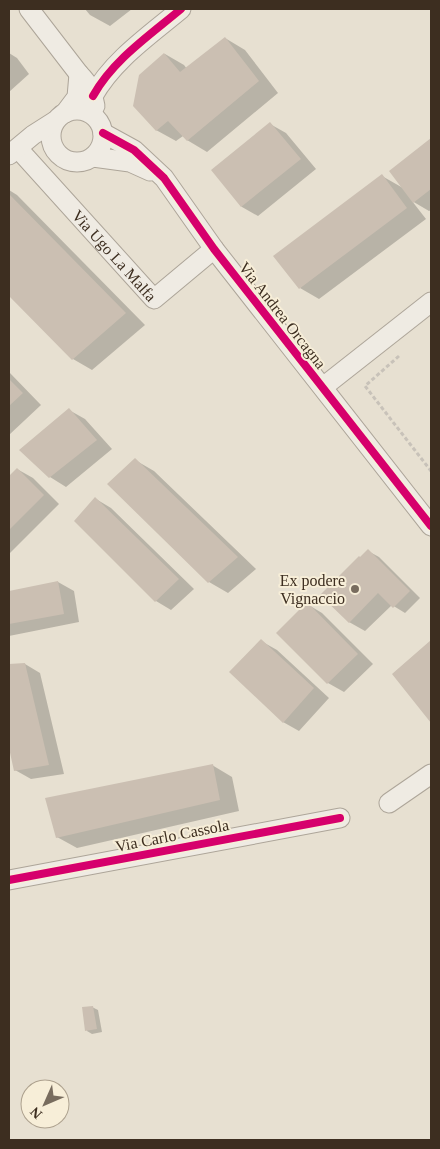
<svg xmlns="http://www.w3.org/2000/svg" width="440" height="1149" font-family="Georgia,serif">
  <rect width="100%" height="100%" fill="#e7e0d1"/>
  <path fill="#0003" d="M85 9H132L110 26 90 15Z
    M225 38 245 50 278 93 207 152 187 140 183 136 176 141 156 130 165 54 184 65 187 69Z
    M9 53 17 58 29 74 9 92Z
    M270 124 286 133 316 169 258 216 242 207 213 170Z
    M431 139V210L429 211 412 201 426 219 319 299 300 288 382 176 403 188 391 171Z
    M9 190 17 195 145 325 92 370 73 359 9 295Z
    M9 372 41 405 9 435Z
    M69 410 85 419 112 449 66 487 50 477 21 450Z
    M135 460 154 471 256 569 228 593 209 582Z
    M17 469 33 478 59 504 9 554V478Z
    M96 499 111 508 194 589 171 610 156 601Z
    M368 551 379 557 420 598 405 613 392 605 365 631 349 622Z
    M58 582 74 591 79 622 9 636V593Z
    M307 604 322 613 373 664 344 692 328 683 278 633Z
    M261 641 277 650 329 698 299 731 283 722Z
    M431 641V721L393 674Z
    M25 664 40 673 64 774 31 779 15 770 9 743V666Z
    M212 765 232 777 239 811 77 848 57 837Z
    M92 1007 98 1010 102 1032 92 1034 87 1031Z"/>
  <path fill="#cbbfb2" d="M225 37 259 81 187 141 168 121 156 131 133 106 139 75 164 53 180 72Z
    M270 122 301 159 241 207 211 170Z
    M431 138V189L413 203 389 171Z
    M382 174 407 208 299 289 273 256Z
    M9 194 126 313 72 360 9 296Z
    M9 379 23 393 9 406Z
    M69 408 97 440 49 478 19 450Z
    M135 458 238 557 208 583 107 484Z
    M17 468 44 495 9 530V476Z
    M95 497 179 579 155 602 74 521Z
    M368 549 410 591 393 608 378 593 349 623 320 595 359 556 360 557Z
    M58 581 64 614 9 624V591Z
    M307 602 358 654 327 684 276 633Z
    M261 639 314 688 283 723 229 672Z
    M431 640V723L392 674Z
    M25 663 49 765 14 771 9 748V664Z
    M213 764 220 800 56 838 45 798Z
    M93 1006 97 1029 85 1031 82 1007Z"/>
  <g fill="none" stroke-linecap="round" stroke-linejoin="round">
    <g stroke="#ada599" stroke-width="21">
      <g id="minor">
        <path d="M29 9 79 74"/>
        <path d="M93 96C113 60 150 35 181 9"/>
        <circle cx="77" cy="136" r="26"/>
        <path d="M65 113 77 97 79 74C89 84 92 91 95 106"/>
        <path d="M103 133 134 150 164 178 214 249 431 526"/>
        <path id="s1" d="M22 153 154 299 214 249"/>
        <path d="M9 155 33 135 55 121"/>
        <path d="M93 157 130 162 150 171"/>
        <path d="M323 387 431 302"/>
        <path d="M389 803 431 774"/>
        <path d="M9 880 340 818"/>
      </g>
    </g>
    <path stroke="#c8c2b9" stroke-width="3" stroke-dasharray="4 2.5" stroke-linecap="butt" d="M399 356 365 386 431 471"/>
    <use href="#minor" stroke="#efebe3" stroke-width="19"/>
    <g stroke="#f7eed8" stroke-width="11">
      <path id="cycleway" d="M93 96C113 60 150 35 181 9
        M103 133 134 150 164 178 214 249 431 526
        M9 880 340 818"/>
    </g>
    <use href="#cycleway" stroke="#d6006c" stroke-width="8"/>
  </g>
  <circle fill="#786c5e" stroke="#f7eed8" stroke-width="2" cx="355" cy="589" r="5"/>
  <g text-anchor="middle" stroke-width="4" stroke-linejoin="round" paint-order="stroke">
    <g font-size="16" fill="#3d2e20" stroke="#f7eed8">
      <text dy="6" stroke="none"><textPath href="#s1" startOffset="138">Via Ugo La Malfa</textPath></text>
      <text transform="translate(283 315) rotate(52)" y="6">Via Andrea Orcagna</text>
      <text transform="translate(172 835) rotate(-11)" y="6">Via Carlo Cassola</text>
    </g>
    <g font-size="16" fill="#3d2e20" stroke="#f7eed8" text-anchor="end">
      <text x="345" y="586">Ex podere<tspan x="345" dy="18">Vignaccio</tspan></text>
    </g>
  </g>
  <rect width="440" height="1149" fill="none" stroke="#3d2e20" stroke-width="20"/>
  <g transform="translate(45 1104) rotate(225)"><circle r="24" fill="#f7eed8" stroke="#ada18e"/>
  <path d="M0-4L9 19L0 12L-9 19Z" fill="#786c5e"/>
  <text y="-8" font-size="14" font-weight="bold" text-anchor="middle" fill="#3d2e20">N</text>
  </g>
</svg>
